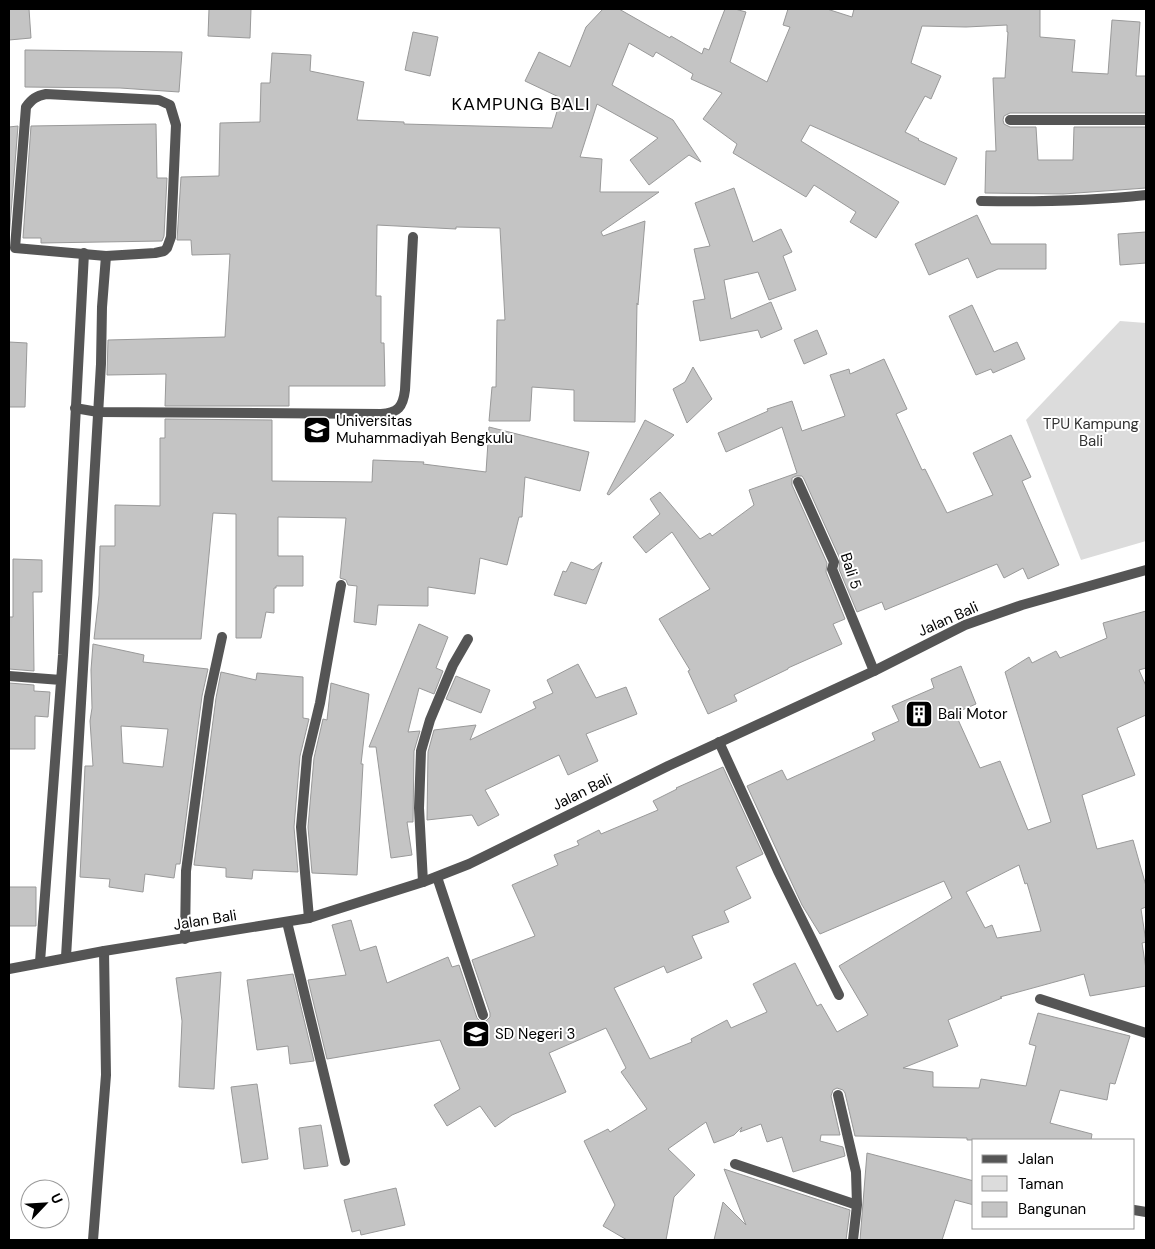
<svg xmlns="http://www.w3.org/2000/svg" width="1155" height="1249" font-family="'DM Sans',sans-serif">
  <rect width="100%" height="100%" fill="#fff"/>
  <path fill="#dcdcdc" d="M1120 321 1146 323V541L1081 560 1026 420Z"/>
  <path fill="#c4c4c4" stroke="#999" fill-rule="evenodd" d="M9 9H29L31 38 9 40Z
    M209 9H251L250 38 208 36Z
    M603 9H619L670 38 671 36 702 54 704 48 709 50 725 9H735L746 12 730 62 767 82 790 27 783 25 788 9H827L852 17 854 9H1040V37L1075 40 1072 72 1108 74 1112 20 1140 22 1136 76H1146V113H1010L1004 116 1003 120 1004 124 1010 127H1036L1038 160H1073L1074 127H1146V188L1063 194 985 193 986 151H996L993 78H1005L1008 32H1007V25L966 27 922 26 911 63 941 76 931 99 925 96 905 132 919 139 918 140 957 158 945 185 810 125 801 141 899 202 876 238 850 222 856 212 814 185 806 197 733 153 737 144 703 119 722 93 691 79 693 74 656 52 653 57 629 43 612 85 673 120 701 162 689 155 649 185 630 160 658 138 597 104 580 157 602 159 600 192H659L601 232 603 236 645 221 638 305 637 303 635 422 574 421V390L532 387 530 421H489L492 387H496L497 320H505L500 228 456 227V229L377 225 376 296H381V343H384L385 386H289V406H165L166 374 107 375 108 340 225 337 230 254 192 255 191 240H177L181 177 219 176 220 123 260 122 261 83H270L272 53 311 55 310 71 364 82 357 120 404 122V124L552 128 561 98 525 81 539 52 570 67 586 27Z
    M413 32 438 37 430 76 405 70Z
    M25 50 182 52 179 92 120 88 25 87Z
    M156 124 157 178H167L164 236 162 241 41 243V238H23L31 126Z
    M18 126 9 238V127Z
    M734 188 753 242 781 229 792 252 783 256 796 290 769 300 758 272 724 280 731 319 771 302 782 329 761 338 758 330 700 341 693 301 705 299 694 249 710 246 695 203Z
    M977 215 991 244H1046V269H998L977 278 968 258 929 275 915 244Z
    M1146 232V263L1120 265 1118 234Z
    M972 305 994 352 1017 342 1025 359 993 373 991 369 976 375 949 316Z
    M817 330 827 354 804 364 794 340Z
    M9 342 27 343 25 407H9Z
    M884 359 907 409 896 414 922 470 925 469 947 513 993 495 973 453 1011 435 1031 477 1022 481 1059 565 1028 579 1023 568 1004 578 997 564 885 610 882 602 857 612 839 569 840 559 804 479 802 476H796L792 478V485L827 563 826 572 845 619 833 624 842 644 788 668V669L734 695 737 701 708 714 688 671 690 670 659 619 710 589 672 532 646 553 633 537 660 514 650 499 660 492 700 539 710 533 712 536 754 505 749 490 797 473 782 427 726 452 718 433 768 411 767 409 792 401 802 431 845 416 830 375 849 369 850 374Z
    M693 367 712 399 687 423 673 389 685 382Z
    M165 419 272 420V481L372 482 373 460 424 462 423 464 486 472 489 427 589 452 580 491 525 477 522 517H519L507 565 480 558 475 594 428 587V606L378 605 376 625 354 622 357 586 348 585 346 580 340 578 346 518 278 517V556H303V586H276V588H274V613L266 612 261 638H236V514L213 513 201 639H94L99 595 100 546H115V505L160 506V438H165Z
    M645 420 674 435 609 495 607 494Z
    M13 559 42 560V592H33L34 671 9 669V617H13Z
    M571 562 593 570 602 562 586 604 554 595 563 571 566 572Z
    M1146 611V668L1139 670 1146 686V715L1117 728 1135 775 1082 795 1097 849 1133 840 1146 886V907L1141 909 1146 942 1142 943 1146 969V986L1090 996 1084 974 1000 997 1002 998 948 1020 958 1046 903 1068 933 1072V1087L979 1088 981 1079 1026 1086 1036 1046 1029 1044 1038 1013 1130 1036 1115 1084 1110 1083 1107 1100 1060 1090 1050 1123 1092 1134 1091 1140H967V1138L855 1136 845 1093 843 1090 837 1088 833 1090 831 1096 840 1135H821L820 1141 843 1147 845 1156 793 1172 782 1137 767 1142 761 1124 740 1132 742 1127 734 1135 714 1143 706 1122 668 1149 695 1175 674 1197 666 1240H627L603 1226 615 1205 584 1141 608 1129 610 1132 647 1109 621 1072 626 1068 606 1028 549 1053 566 1092 512 1115 495 1127 480 1106 447 1126 434 1105 460 1089 440 1040 327 1059 308 980 346 975 332 925 351 920 360 951 376 946 387 983 448 957 452 967 459 965 477 1018 481 1022 486 1021 490 1017V1013L472 960 535 936 512 885 558 865 554 855 579 845 577 841 599 830 601 834 658 810 653 801 677 789 676 788 723 767 763 854 736 867 751 898 724 911 729 922 692 936 702 958 667 973 664 966 614 988 650 1059 692 1042 691 1039 727 1020 731 1028 767 1012 753 984 795 963 817 1006 821 1004 837 1032 868 1015 839 966 952 898 944 881 820 934 802 905 747 786 782 770 787 780 875 740 872 733 899 721 892 706 934 688 931 679 961 666 976 704 955 713 980 768 1000 761 1028 830 1051 822 1005 672 1029 657 1032 663 1056 651 1060 658 1107 638 1103 623ZM1019 865 1025 884 1027 883 1041 931 997 938 992 925 985 928 966 892Z
    M419 624 448 637 436 668 443 671 434 694 419 688 408 732 420 731 414 751 413 822H407L412 855 391 858 376 747H369Z
    M93 644 144 655 143 662 208 669 202 696 180 864H176L174 878 145 874 143 892 109 887 110 879 80 877 85 766H93L90 721 92 708 91 670ZM121 726 168 729 163 767 123 763Z
    M578 664 596 698 626 687 637 714 586 734 598 761 568 775 559 755 485 790 499 815 478 826 472 815 427 820 428 752 434 730 476 725 470 740 536 708 533 702 553 693 547 680Z
    M221 672 256 680 257 673 303 677V718L309 719 300 756 294 827 298 872 253 870 252 879 226 877V868L194 865 216 698Z
    M456 676 490 690 481 713 446 699Z
    M9 683 34 685V691L50 692 48 717 35 716V749H9Z
    M331 683 369 694 361 764H363L357 875 312 873 308 827 314 758 323 719 327 720Z
    M9 887H36V926H9Z
    M221 972 214 1089 179 1087 182 1021 176 978Z
    M293 974 314 1061 290 1064 288 1046 257 1050 247 980Z
    M257 1084 268 1159 242 1163 231 1087Z
    M321 1125 328 1166 304 1169 299 1128Z
    M867 1153 974 1181V1205L955 1200 942 1240H860Z
    M724 1169 850 1210 846 1240H714L723 1202 746 1225Z
    M396 1188 405 1225 361 1235 360 1230 352 1232 344 1200Z"/>
  <g fill="none" stroke-linecap="round" stroke-linejoin="round">
    <path stroke="#555" stroke-width="10" d="M46 94 159 100 170 105 176 125 171 237 167 248 164 251 155 253 106 256 15 248 26 107C32 99 36 96 46 94Z
      M75 408 98 412 381 414C398 413 403 407 405 390L413 237
      M437 877 483 1015
      M93 1240 106 1075 104 951"/>
    <path stroke="#555" stroke-width="10" d="M1010 120H1146
      M981 201C1036 202 1091 201 1146 195
      M798 482 834 562 832 569 874 671
      M9 676 61 680
      M719 742 778 871 839 995
      M423 882 419 808 421 751 430 720 453 665 468 639
      M309 918 301 827 307 757 320 703 341 585
      M287 922 345 1161
      M185 939 186 871 209 697 222 637
      M66 957 101 364 102 307 106 256
      M40 962 63 655 84 253
      M1040 999 1146 1033
      M838 1095 856 1172 857 1205 853 1240
      M735 1164 857 1205
      M1134 1210 1146 1212"/>
    <path stroke="#555" stroke-width="10" d="M9 969 104 951 309 918 423 882 469 864 668 766 874 671 965 625 1022 605 1146 570"/>
  </g>
  <defs>
    <g id="university-square" transform="scale(1.4375)"><rect x="-9" y="-9" width="18" height="18" rx="4" fill="#000" stroke="#fff"/><path d="M0-5L7-2L0 1L-7-2ZM-4 1L0 2.5L4 1V4Q0 6-4 4Z" fill="#fff"/></g>
    <g id="building-square" transform="scale(1.4375)"><rect x="-9" y="-9" width="18" height="18" rx="4" fill="#000" stroke="#fff"/><path d="M-4-6H4V6H1V3H-1V6H-4ZM-2.5-4.3h1.7v1.8h-1.7ZM.8-4.3h1.7v1.8H.8ZM-2.5-1h1.7V.8h-1.7ZM.8-1h1.7V.8H.8Z" fill="#fff"/></g>
    <g id="school-square" transform="scale(1.4375)"><rect x="-9" y="-9" width="18" height="18" rx="4" fill="#000" stroke="#fff"/><path d="M0-5L7-2L0 1L-7-2ZM-4 1L0 2.5L4 1V4Q0 6-4 4Z" fill="#fff"/></g>
  </defs>
  <g fill-rule="evenodd">
    <use href="#university-square" x="317" y="430"/>
    <use href="#building-square" x="919" y="714"/>
    <use href="#school-square" x="476" y="1034"/>
  </g>
  <g text-anchor="middle" stroke-width="4" stroke-linejoin="round" paint-order="stroke">
    <g font-size="15" fill="#000" stroke="#fff" text-anchor="start">
      <text x="336" y="426">Universitas<tspan x="336" dy="17">Muhammadiyah Bengkulu</tspan></text>
      <text x="938" y="719">Bali Motor</text>
      <text x="495" y="1039">SD Negeri 3</text>
    </g>
    <g font-size="15" fill="#333" stroke="#fff">
      <text x="1091" y="429">TPU Kampung<tspan x="1091" dy="17">Bali</tspan></text>
    </g>
    <g font-size="15" fill="#000" stroke="#fff">
      <text transform="translate(851 571) rotate(72)" y="5">Bali 5</text>
      <text transform="translate(948 619) rotate(-24)" y="5">Jalan Bali</text>
      <text transform="translate(582 792) rotate(-26)" y="5">Jalan Bali</text>
      <text transform="translate(205 920) rotate(-9)" y="5">Jalan Bali</text>
    </g>
    <g font-size="18" letter-spacing="1" fill="#000" stroke="#fff">
      <text x="521" y="110">KAMPUNG BALI</text>
    </g>
  </g>
  <rect width="1155" height="1249" fill="none" stroke="#000000" stroke-width="20"/>
  <rect x="972" y="1139" width="162" height="90" fill="#ffffff" stroke="#999999"/>
  <rect x="982" y="1155" width="25" height="8" fill="#555555" stroke="#999999"/>
  <text x="1018" y="1164" font-size="15" fill="#000000">Jalan</text>
  <rect x="982" y="1176" width="25" height="15" fill="#dcdcdc" stroke="#999999"/>
  <text x="1018" y="1189" font-size="15" fill="#000000">Taman</text>
  <rect x="982" y="1202" width="25" height="15" fill="#c4c4c4" stroke="#999999"/>
  <text x="1018" y="1214" font-size="15" fill="#000000">Bangunan</text>
  <g transform="translate(45 1204) rotate(65)"><circle r="24" fill="#ffffff" stroke="#999999"/>
  <path d="M0-4L9 19L0 12L-9 19Z" fill="#000000"/>
  <text y="-8" font-size="14" font-weight="bold" text-anchor="middle" fill="#000000">U</text>
  </g>
</svg>
